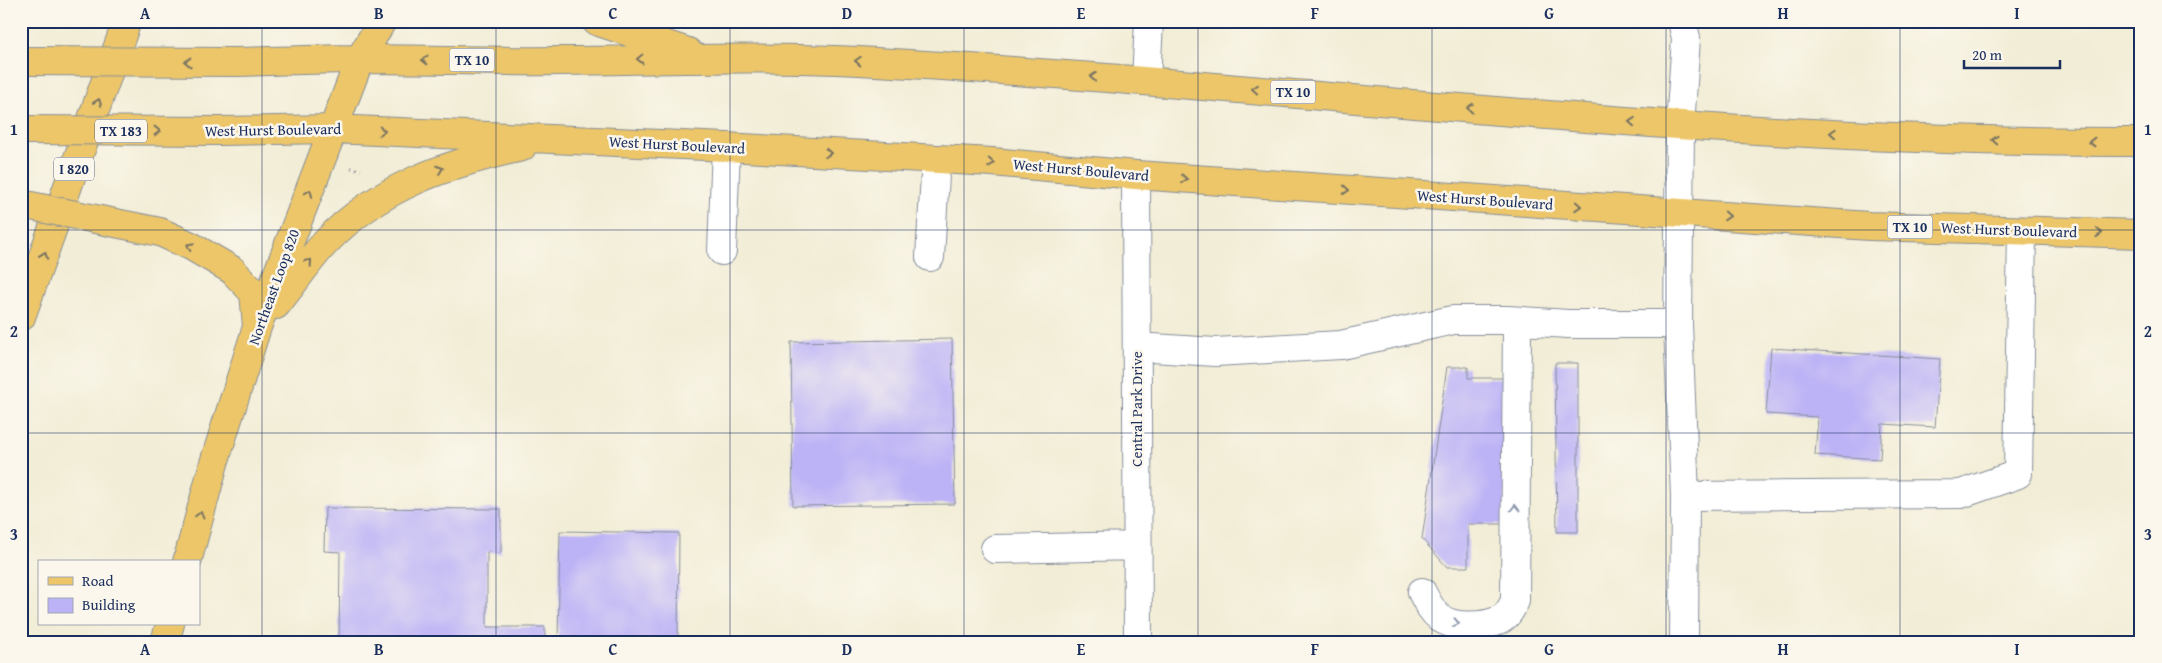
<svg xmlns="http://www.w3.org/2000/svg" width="2162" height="663" font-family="'Gentium Book Plus',serif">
  <rect width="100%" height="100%" fill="#fbf7ec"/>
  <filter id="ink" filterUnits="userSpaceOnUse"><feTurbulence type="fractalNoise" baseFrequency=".02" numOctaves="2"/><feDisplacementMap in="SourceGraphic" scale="10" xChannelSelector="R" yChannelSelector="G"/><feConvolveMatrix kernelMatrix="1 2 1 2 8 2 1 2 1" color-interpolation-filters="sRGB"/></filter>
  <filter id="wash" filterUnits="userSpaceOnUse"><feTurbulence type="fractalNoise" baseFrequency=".0096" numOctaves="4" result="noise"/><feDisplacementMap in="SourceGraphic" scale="20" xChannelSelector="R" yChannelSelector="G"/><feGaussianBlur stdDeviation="1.12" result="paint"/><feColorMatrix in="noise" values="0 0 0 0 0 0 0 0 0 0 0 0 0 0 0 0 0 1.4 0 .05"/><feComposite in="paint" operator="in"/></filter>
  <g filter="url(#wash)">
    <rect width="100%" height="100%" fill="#f2edd6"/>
    <g id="blocks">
      <path fill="#bcb2f6" d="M952 339 955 504 793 506 791 342Z
        M1771 348 1940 359 1935 427 1882 424 1880 459 1815 455 1818 417 1766 414Z
        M1555 363H1578V532H1557Z
        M1447 367H1468V378H1505V524H1468V567H1447L1422 539Z
        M325 508 501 509V553L487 552V627H545V642H339L340 552 324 551Z
        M560 531 679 533 678 642H558Z"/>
    </g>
  </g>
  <g filter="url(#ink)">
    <use href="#blocks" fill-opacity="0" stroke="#868e9a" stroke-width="1"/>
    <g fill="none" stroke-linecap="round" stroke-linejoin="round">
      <g stroke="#868e9a" stroke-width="30">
        <path id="minor" d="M1146 81 1149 21
          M1136 175 1138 642
          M722 251 726 147
          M930 257 936 159
          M1678 324 1685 496 1684 642
          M1137 347 1215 352 1341 345 1453 320H1507L1568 324H1678L1680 126 1686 38 1682 21
          M1685 496 1961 494 2018 474 2022 231
          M995 549 1137 546
          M1422 592C1427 602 1431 611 1440 618 1453 628 1482 627 1497 621 1507 618 1511 609 1515 601L1517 321"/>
      </g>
      <g stroke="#868e9a" stroke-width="30">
        <path id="major" d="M596 21 688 52
          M237 62C278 61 320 59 361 59 428 59 495 62 562 61 661 60 760 56 859 61 1287 85 1712 144 2141 142
          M221 131 333 129 726 147 992 162 1136 175 1869 226 2141 234
          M232 270 254 293 257 326
          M276 305C293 285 307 262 326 242 378 187 449 163 522 147
          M187 562 214 463 257 327 360 59 382 21
          M165 642 170 624"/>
      </g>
      <g stroke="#868e9a" stroke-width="30">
        <path id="highway" d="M21 317 127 21"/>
      </g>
      <path stroke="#868e9a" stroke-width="3" stroke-dasharray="1 4" stroke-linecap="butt" d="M416 22 417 21
        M351 168 361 170"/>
      <use href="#minor" stroke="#fff" stroke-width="28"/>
      <use href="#major" stroke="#ecc669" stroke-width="28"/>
      <use href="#highway" stroke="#ecc669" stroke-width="28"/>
      <g stroke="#868e9a" stroke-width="30" stroke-linecap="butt">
        <path id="major-bridge" d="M21 61 237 62
          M21 130 221 131
          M21 204 160 232 191 246 232 270"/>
      </g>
      <use href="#major-bridge" stroke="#ecc669" stroke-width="28"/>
    </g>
    <defs><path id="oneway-chevron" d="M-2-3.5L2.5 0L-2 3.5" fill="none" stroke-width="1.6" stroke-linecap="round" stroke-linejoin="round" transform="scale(1.25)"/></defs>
    <g stroke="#797363">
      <use href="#oneway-chevron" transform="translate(640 59) rotate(179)"/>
      <use href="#oneway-chevron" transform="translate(425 60) rotate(-179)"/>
      <use href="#oneway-chevron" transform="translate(858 61) rotate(-177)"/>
      <use href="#oneway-chevron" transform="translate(188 62) rotate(-180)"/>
      <use href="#oneway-chevron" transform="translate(1093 77) rotate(-176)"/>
      <use href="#oneway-chevron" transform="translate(1255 89) rotate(-175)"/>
      <use href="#oneway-chevron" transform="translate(98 102) rotate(-70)"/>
      <use href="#oneway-chevron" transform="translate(1470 108) rotate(-175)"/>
      <use href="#oneway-chevron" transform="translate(1632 122) rotate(-176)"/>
      <use href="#oneway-chevron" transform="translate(157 131)"/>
      <use href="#oneway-chevron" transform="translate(382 131) rotate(3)"/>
      <use href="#oneway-chevron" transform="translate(1833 133) rotate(-177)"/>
      <use href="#oneway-chevron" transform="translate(1995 140) rotate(-177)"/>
      <use href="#oneway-chevron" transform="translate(2092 142) rotate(180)"/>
      <use href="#oneway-chevron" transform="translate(828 153) rotate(3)"/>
      <use href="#oneway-chevron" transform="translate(991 163) rotate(4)"/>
      <use href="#oneway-chevron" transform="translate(440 169) rotate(-20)"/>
      <use href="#oneway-chevron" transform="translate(1184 179) rotate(4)"/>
      <use href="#oneway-chevron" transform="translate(1346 190) rotate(4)"/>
      <use href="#oneway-chevron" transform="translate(309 193) rotate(-69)"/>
      <use href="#oneway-chevron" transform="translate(1578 206) rotate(4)"/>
      <use href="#oneway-chevron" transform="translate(1727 216) rotate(4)"/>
      <use href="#oneway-chevron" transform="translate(2099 233) rotate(2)"/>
      <use href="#oneway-chevron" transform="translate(190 246) rotate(-153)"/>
      <use href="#oneway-chevron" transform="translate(44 255) rotate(-70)"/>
      <use href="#oneway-chevron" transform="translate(309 262) rotate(-49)"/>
      <use href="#oneway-chevron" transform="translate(200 515) rotate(-75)"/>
    </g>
    <g stroke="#8d97ae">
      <use href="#oneway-chevron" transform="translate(1515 508) rotate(-90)"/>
      <use href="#oneway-chevron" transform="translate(1456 623) rotate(12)"/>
    </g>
  </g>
  <path fill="none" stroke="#1b2f5e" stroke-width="1" stroke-opacity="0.55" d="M262 21V642M496 21V642M730 21V642M964 21V642M1198 21V642M1432 21V642M1666 21V642M1900 21V642M21 230H2141M21 433H2141"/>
  <g text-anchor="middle" stroke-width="5" stroke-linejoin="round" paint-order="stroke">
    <g fill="#fbf7ec" stroke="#5e6b89" stroke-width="1">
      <rect x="449.5" y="48.5" width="45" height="23" rx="4"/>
      <rect x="1270.5" y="80.5" width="45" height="23" rx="4"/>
      <rect x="95" y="119.5" width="52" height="23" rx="4"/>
      <rect x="54" y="157.5" width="40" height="23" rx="4"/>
      <rect x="1887.5" y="215.5" width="45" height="23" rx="4"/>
    </g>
    <g font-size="14" font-weight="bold" fill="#1b2f5e">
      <text x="472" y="65">TX 10</text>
      <text x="1293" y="97">TX 10</text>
      <text x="121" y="136">TX 183</text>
      <text x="74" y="174">I 820</text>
      <text x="1910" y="232">TX 10</text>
    </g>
    <g font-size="15" fill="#1b2f5e" stroke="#fbf7ec">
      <text transform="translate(273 130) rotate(-1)" y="5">West Hurst Boulevard</text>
      <text transform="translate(677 145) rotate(3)" y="5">West Hurst Boulevard</text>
      <text transform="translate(1081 170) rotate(5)" y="5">West Hurst Boulevard</text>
      <text transform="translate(1485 200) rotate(4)" y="5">West Hurst Boulevard</text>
      <text transform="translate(2009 230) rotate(2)" y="5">West Hurst Boulevard</text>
      <text transform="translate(274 287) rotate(-70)" y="5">Northeast Loop 820</text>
      <text transform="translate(1137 409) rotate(-90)" y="5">Central Park Drive</text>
    </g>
  </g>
  <rect width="2162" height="663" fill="none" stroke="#fbf7ec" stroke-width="55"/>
  <rect x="38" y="560" width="162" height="65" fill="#fbf7ec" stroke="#a1a7b3"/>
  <rect x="48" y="577" width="25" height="8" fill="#ecc669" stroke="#a1a7b3"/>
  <text x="82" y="586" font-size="15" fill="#1b2f5e">Road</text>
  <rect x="48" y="598" width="25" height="15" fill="#bcb2f6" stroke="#a1a7b3"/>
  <text x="82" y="610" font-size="15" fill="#1b2f5e">Building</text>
  <path d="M1964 60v8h96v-8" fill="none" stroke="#1b2f5e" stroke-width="2.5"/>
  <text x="1972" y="60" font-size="15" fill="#1b2f5e" stroke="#fbf7ec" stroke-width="4" paint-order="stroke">20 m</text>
  <rect x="28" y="28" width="2106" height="608" fill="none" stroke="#1b2f5e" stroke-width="2"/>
  <g font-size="16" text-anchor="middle" font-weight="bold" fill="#1b2f5e">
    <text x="145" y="19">A</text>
    <text x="379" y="19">B</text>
    <text x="613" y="19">C</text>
    <text x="847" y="19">D</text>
    <text x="1081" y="19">E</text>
    <text x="1315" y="19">F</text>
    <text x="1549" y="19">G</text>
    <text x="1783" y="19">H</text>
    <text x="2017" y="19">I</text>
    <text x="14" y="135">1</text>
    <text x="2148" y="135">1</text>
    <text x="14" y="337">2</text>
    <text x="2148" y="337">2</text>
    <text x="14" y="540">3</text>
    <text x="2148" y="540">3</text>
    <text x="145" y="655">A</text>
    <text x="379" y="655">B</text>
    <text x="613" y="655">C</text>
    <text x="847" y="655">D</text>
    <text x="1081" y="655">E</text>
    <text x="1315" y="655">F</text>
    <text x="1549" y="655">G</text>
    <text x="1783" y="655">H</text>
    <text x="2017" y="655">I</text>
  </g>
</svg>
